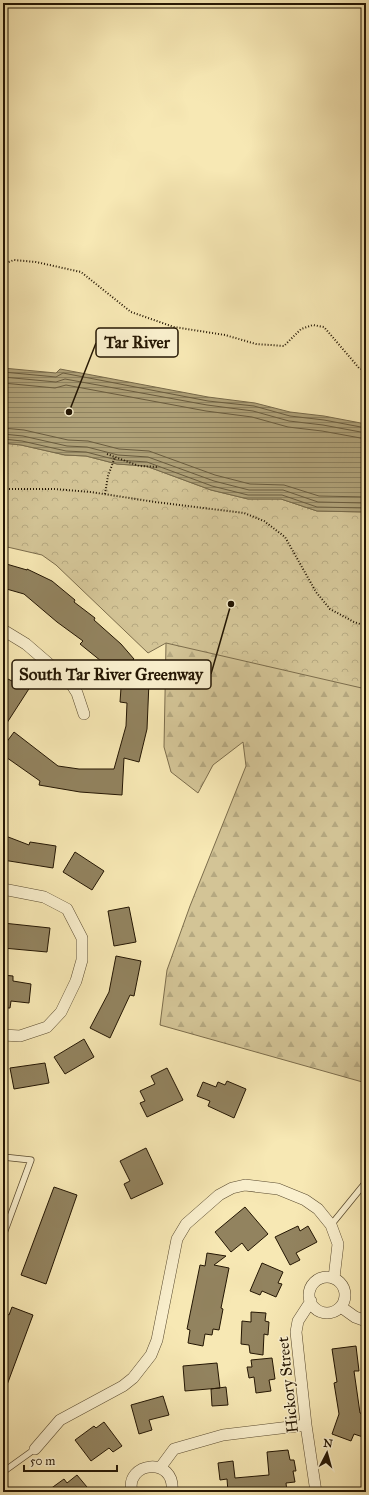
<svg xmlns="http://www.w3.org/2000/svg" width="369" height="1495" font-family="'IM FELL Great Primer',serif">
  <defs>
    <pattern id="forest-firs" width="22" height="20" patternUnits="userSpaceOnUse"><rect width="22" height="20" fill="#d3c496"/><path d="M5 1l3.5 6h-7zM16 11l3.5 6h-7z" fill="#b5a880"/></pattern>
    <pattern id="park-crowns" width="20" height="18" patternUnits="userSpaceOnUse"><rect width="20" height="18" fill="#d3c496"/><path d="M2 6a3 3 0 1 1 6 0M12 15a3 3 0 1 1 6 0" fill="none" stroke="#b5a880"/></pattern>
    <pattern id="water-rules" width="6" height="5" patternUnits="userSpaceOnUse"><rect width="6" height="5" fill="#afa178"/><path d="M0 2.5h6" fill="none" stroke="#8e8260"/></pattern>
  </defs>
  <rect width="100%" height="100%" fill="#f7e8b4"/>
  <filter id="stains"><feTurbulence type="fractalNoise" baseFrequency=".005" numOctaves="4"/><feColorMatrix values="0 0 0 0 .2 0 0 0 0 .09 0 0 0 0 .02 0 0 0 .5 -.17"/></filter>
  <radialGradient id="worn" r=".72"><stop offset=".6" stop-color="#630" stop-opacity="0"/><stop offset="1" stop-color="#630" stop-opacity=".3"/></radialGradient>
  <path fill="url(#forest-firs)" stroke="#7c6d4c" d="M211 490 281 499 317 511 366 512V1083L160 1025 167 970 190 906 246 766 243 742 213 765 198 793 171 772 164 747 166 643Z"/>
  <path fill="url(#park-crowns)" stroke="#7c6d4c" d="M3 443 21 445 65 455 86 456 117 464 146 466 211 490 248 499H281L317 511 366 512V689L166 643 148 653 56 565 42 555 3 546Z"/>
  <path fill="url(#water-rules)" stroke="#776949" d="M3 368 56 373 60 369 208 397 255 403 290 412 324 416 366 424V512L317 511 281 499H248L211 490 146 466 117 464 86 456 65 455 21 445 3 443Z"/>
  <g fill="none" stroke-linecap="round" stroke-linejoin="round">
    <path stroke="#6a5c3e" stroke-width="1" d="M3 372 56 377 63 373 208 401 254 406 290 416 324 420 366 428
      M3 377 56 382 65 379 207 405 253 411 289 421 323 425 366 433
      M3 383 55 388 66 385 206 411 252 417 288 427 322 431 366 439
      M3 428 24 430 68 440 88 441 119 449 149 451 215 475 250 484 284 485 319 496 366 497
      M3 434 23 436 67 446 87 447 118 455 148 457 214 481 249 490H283L318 502 366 503
      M3 439 22 441 66 451 86 452 117 460 147 462 212 486 248 495H282L317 507 366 508"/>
  </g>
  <path fill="#92835f" stroke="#241603" d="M3 563 27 570V569L52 581 75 600 74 602 95 618 94 620 121 644 134 659 112 678 99 663 101 661 80 644 83 641 57 622 24 594 3 588Z
    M18 671 34 681 3 729V687L8 679 12 681Z
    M114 680 149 682 147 729 139 762 124 758 122 795 80 792 39 785 40 781 3 755V747L14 732 58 766 79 769H114L126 726 127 703 120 702 121 688Z
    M3 835 29 845 30 842 56 846 53 868 3 860Z
    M75 852 104 871 92 890 63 872Z
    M129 907 136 942 114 946 108 911Z
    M3 923 50 928 47 952 3 948Z
    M116 956 141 961 134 996 130 995 110 1038 90 1028 109 992Z
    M3 975 13 976V981L31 984 29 1003 11 1001 10 1008H3Z
    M84 1039 94 1057 65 1074 54 1057Z
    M45 1063 49 1083 14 1089 10 1068Z
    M167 1068 183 1100 147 1117 140 1103 145 1101 140 1091 155 1084 151 1076Z
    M227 1081 246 1089 234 1118 208 1106 210 1101 197 1096 203 1082 216 1087 218 1082 225 1085Z
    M146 1148 163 1184 131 1199 124 1184 130 1181 120 1161Z
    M54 1187 77 1195 46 1284 21 1275Z
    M245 1207 268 1234 248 1251 242 1243 231 1252 215 1232Z
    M298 1226 300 1231 308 1226 317 1242 296 1253 300 1260 290 1265 275 1237Z
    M207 1253 226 1256 214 1265 229 1268 221 1308 223 1309 219 1330 213 1329 212 1335 205 1334 203 1346 188 1343 190 1330 187 1329 200 1265 205 1266Z
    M262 1263 283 1272 278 1283 282 1284 276 1297 262 1291 260 1295 250 1291Z
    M12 1307 33 1315 4 1393 3 1312 9 1315Z
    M251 1312 266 1313 265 1321 269 1322 268 1335 264 1334 263 1355 250 1353 249 1345 241 1344 242 1321 251 1322Z
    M356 1346 359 1371H354L360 1413 366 1415V1438L354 1434 351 1441 332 1434 339 1414 334 1383 337 1382 332 1349Z
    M272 1358 275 1379 269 1380 271 1391 256 1393 254 1377 249 1378 247 1367H252L251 1360Z
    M217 1363 220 1388 185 1391 183 1366Z
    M226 1387 228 1405 212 1406 211 1389Z
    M163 1396 169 1415 149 1420 152 1430 139 1434 131 1405Z
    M104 1422 122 1446 113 1452 109 1448 91 1461 75 1440 94 1426 96 1428Z
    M288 1450 290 1460H294L296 1471H293L295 1482 286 1483 287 1492H228L227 1479 220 1480 218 1463 233 1461 235 1478 269 1475 267 1452Z
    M77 1475 87 1487 80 1492H46L64 1479 67 1483Z"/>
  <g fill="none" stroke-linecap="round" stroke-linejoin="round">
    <g stroke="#594a2f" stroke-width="7">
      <path id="service" d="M3 1157 31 1160 3 1236
        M331 1225 366 1182
        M3 1472 35 1449"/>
    </g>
    <g stroke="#594a2f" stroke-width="12">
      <path id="minor" d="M3 630 26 644 70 682 77 693 84 714
        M3 889 44 897 67 909 82 938V960L76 981 61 1012 47 1027 20 1036 3 1035
        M309 1295a18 18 0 1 1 36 0a18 18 0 1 1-36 0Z
        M311 1301 298 1321 296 1332 306 1425 316 1492
        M341 1307 355 1317 366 1321
        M35 1449 60 1420 123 1386 133 1378 151 1355 157 1340 177 1239 186 1224 219 1195 232 1188 245 1185 278 1189 305 1200 318 1209 331 1225 338 1244 334 1278
        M160 1468 174 1449 223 1435 306 1425
        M132 1492C124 1462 176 1455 172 1492"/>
    </g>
    <path stroke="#241603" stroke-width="2" stroke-dasharray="1 2" stroke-linecap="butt" d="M3 264 14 260 36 262 81 272 131 312 174 327 225 335 256 344 284 346 301 329 313 325 324 327 359 368 366 371
      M107 454 139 466 158 467
      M3 489H54L91 492 155 502 244 513 264 521 285 537 316 592 330 609 354 622 366 626
      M105 494 108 476 115 457"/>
    <use href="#service" stroke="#faf0ce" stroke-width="5.5"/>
    <use href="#minor" stroke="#faf0ce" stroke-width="11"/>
  </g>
  <g text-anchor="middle" stroke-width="3" stroke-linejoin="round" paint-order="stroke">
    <g font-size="16" fill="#241603" stroke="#faf0ce">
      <text transform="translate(287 1385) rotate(-96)" y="6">Hickory Street</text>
    </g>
  </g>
  <path fill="none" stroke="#241603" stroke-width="1.5" d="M69 412L96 343M231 604L211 674"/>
  <g fill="#241603" stroke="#faf0ce" stroke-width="1.5">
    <circle cx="69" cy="412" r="4"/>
    <circle cx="231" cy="604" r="4"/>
  </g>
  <g fill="#faf0ce" stroke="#241603" stroke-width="1.5">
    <rect x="96" y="328" width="82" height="29" rx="4"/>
    <rect x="12" y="660" width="199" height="29" rx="4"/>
  </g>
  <g font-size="17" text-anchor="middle" font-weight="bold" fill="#241603">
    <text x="137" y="348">Tar River</text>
    <text x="111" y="680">South Tar River Greenway</text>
  </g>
  <rect width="369" height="1495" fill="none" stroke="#f7e8b4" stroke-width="16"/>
  <rect x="4" y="4" width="361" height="1487" fill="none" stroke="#241603" stroke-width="2"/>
  <rect x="8" y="8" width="353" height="1479" fill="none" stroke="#241603"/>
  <g transform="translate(327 1453) rotate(6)" stroke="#faf0ce" stroke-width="3" paint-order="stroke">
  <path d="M0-3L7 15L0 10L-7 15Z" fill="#241603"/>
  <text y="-6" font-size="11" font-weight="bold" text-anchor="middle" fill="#241603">N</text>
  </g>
  <path d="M24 1465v6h93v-6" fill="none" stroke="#241603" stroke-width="2"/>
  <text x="30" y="1465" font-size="12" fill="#241603" stroke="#faf0ce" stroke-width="3" paint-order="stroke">50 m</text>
  <rect width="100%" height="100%" filter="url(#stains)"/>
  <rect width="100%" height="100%" fill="url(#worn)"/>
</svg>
